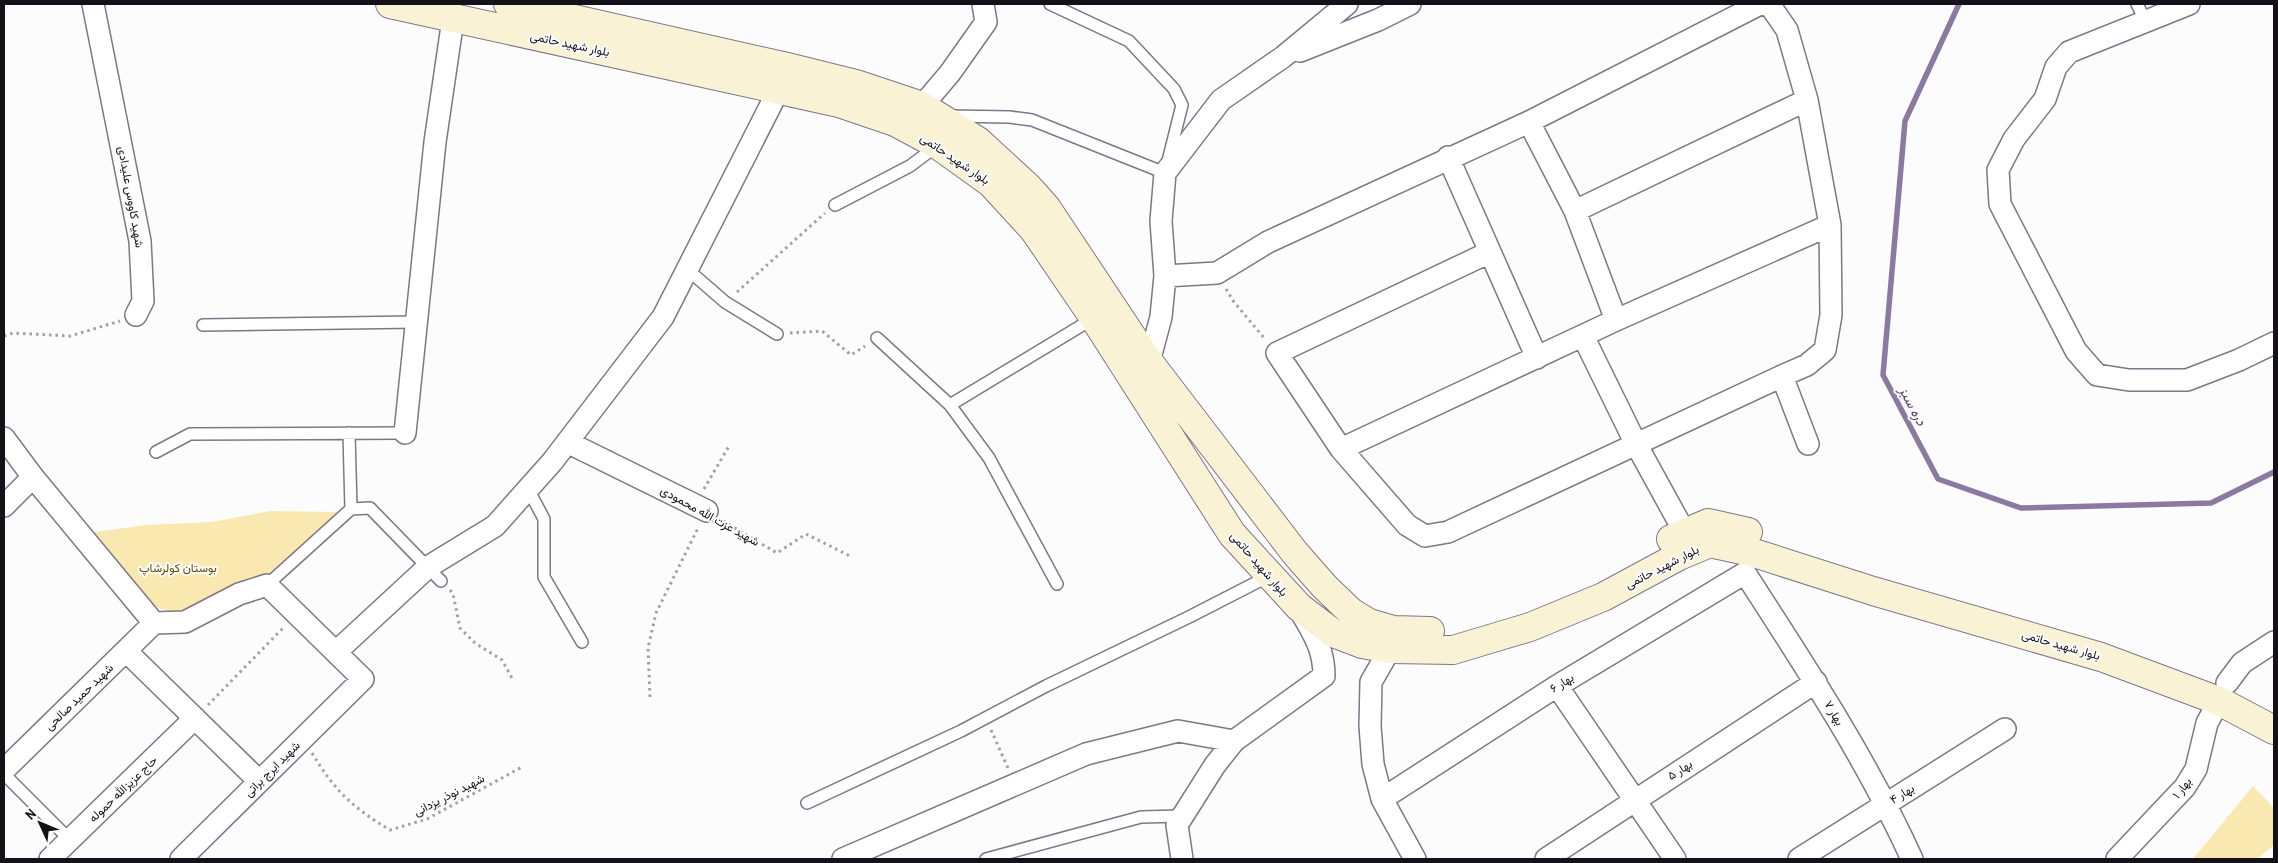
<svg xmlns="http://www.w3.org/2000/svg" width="2278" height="863" font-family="'Archivo Narrow',Vazirmatn,sans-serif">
  <rect width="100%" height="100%" fill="#fcfcfc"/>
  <path fill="#f9e9b0" d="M270 511 338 512 274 569 251 585 180 616 147 603 94 532 147 525 212 522Z
    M2253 786 2274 808V845L2257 859H2193Z"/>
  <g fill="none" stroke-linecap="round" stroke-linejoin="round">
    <path stroke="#8a79a0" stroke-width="5.5" d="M1959 4 1905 121 1883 375 1938 479 2021 508 2211 503 2274 472"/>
    <g stroke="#7f768b" stroke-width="14">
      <path id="lane" d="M2137 4 2146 22
        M950 116 1009 117 1032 120 1165 173 1182 105 1174 89 1129 41 1050 4
        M835 205 910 166 938 145
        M687 269 725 302 777 334
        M203 325 416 322
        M877 338 950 405 989 458 1057 584
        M950 405 1094 318
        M349 433 351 509
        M156 452 190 434 405 433
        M528 489 544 519V577L582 642
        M267 585 351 509 370 508 441 581
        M4 774 70 840
        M807 803 961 731 1046 686 1189 617 1269 576
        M986 859 1141 817 1182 816"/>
    </g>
    <g stroke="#7f768b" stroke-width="24">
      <path id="street" d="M93 4 140 241 143 301 136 315
        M1769 4 1787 30 1807 100 1830 225 1831 315 1825 350 1807 365 1782 376 1808 444
        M2189 4 2069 52 2056 67 2045 99 2014 139 1998 170 2000 204 2076 351 2097 375 2129 380H2187L2239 360 2274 343
        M1300 51 1378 20 1410 4
        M922 106 950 73 986 22 983 4
        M1529 122 1575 211 1616 320
        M1448 157 1537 358
        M1575 211 1807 100
        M1490 252 1277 353 1341 449 1407 525 1425 536 1448 532 1782 376
        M1165 276 1217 273 1268 242 1529 122 1760 4
        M1583 336 1636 444 1685 533
        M1149 362 1161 317 1165 276 1161 221 1165 173 1221 100 1283 57 1347 4
        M405 433 435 142 453 19
        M4 438 33 477 154 623
        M567 442 707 511
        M1341 449 1616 320 1830 225
        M4 506 33 477
        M1745 573C1805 666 1866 758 1912 859
        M154 623 185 622 239 594 267 585 363 679 181 859
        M1390 649 1371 682 1370 726 1373 764 1382 799 1415 859
        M126 651 259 781
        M336 652 428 567 495 526 552 462 663 317 779 89 784 76
        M2227 683 2242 663 2274 642
        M1557 686 1675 859
        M4 770 154 623
        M1382 799 1557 686 1745 573
        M50 859 195 718
        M843 859 1086 754 1178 731 1234 741
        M1182 859 1177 825 1215 765 1234 741 1324 676C1324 649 1314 635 1301 612
        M1546 859 1816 682
        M1799 859 2005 729
        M2117 859 2185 787 2196 769 2207 723 2219 701"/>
    </g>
    <g stroke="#7f768b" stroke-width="30">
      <path id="secondary" d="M390 4 839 103 895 122 938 145 991 183 1034 230 1094 318 1232 534 1299 607 1333 633 1362 644 1390 649 1453 650 1530 627 1603 597 1679 556 1710 543 1751 552 1873 591 2101 657 2219 701 2274 730
        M508 4 787 67 856 84 922 106 978 141 1028 187 1046 207 1149 362 1295 553 1324 586 1351 612 1369 623 1393 630 1430 631
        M1671 539 1708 523 1748 532"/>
    </g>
    <path stroke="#a1a0a3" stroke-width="3" stroke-dasharray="2.5 4" stroke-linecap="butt" d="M1226 289 1234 302 1265 339
      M737 292 825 213
      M790 333 822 331 851 355 865 346
      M4 336 13 333 70 336 120 321
      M704 489 729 446
      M723 521 777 553 806 534 850 556
      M450 590 453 594 460 628 475 643 502 660 513 680
      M650 697 648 648 656 613 698 528
      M208 705 284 627
      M991 730 1008 768
      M312 753C334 790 353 808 390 830L427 819 522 767"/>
    <use href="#lane" stroke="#fff" stroke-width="11"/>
    <use href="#street" stroke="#fff" stroke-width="21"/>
    <use href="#secondary" stroke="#faf2d5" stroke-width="28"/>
  </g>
  <g text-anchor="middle" stroke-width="4" stroke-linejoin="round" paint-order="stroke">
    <g font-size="12" fill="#151119" stroke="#fcfcfc">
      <text transform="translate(570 44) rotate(12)" y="4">بلوار شهید حاتمی</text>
      <text transform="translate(955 159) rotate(34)" y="4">بلوار شهید حاتمی</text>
      <text transform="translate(131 197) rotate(80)" y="4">شهید کاووس علیدادی</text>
      <text transform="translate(710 516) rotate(29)" y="4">شهید عزت الله محمودی</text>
      <text transform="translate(1259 564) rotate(49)" y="4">بلوار شهید حاتمی</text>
      <text transform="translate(1662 567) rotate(-27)" y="4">بلوار شهید حاتمی</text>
      <text transform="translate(2061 645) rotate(16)" y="4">بلوار شهید حاتمی</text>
      <text transform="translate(1562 683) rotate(-32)" y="4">بهار ۶</text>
      <text transform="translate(79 697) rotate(-44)" y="4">شهید حمید صالحی</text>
      <text transform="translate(1834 713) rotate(60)" y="4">بهار ۷</text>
      <text transform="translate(272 769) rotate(-45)" y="4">شهید ایرج براتی</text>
      <text transform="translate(1680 770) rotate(-33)" y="4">بهار ۵</text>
      <text transform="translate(2182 788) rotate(-52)" y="4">بهار ۱</text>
      <text transform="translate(123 789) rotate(-44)" y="4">حاج عزیزالله حموله</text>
      <text transform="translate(1902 794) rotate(-32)" y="4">بهار ۴</text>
      <text transform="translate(449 795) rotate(-27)" y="4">شهید نوذر یزدانی</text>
    </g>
    <g font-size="12" fill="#5f4d01" stroke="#fcfcfc">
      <text x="178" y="572">بوستان کولرشاپ</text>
    </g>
    <g font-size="14" font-style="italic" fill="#593a7b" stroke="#fcfcfc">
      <text transform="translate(1913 406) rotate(62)" y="5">دره سبز</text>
    </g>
  </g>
  <rect width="2278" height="863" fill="none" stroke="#151119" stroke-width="10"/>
  <g transform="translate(40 823) rotate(314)" stroke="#fcfcfc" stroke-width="4" paint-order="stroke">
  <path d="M0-4L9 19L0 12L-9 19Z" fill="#151119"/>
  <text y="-8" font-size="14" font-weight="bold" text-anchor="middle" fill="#151119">N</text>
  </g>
</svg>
